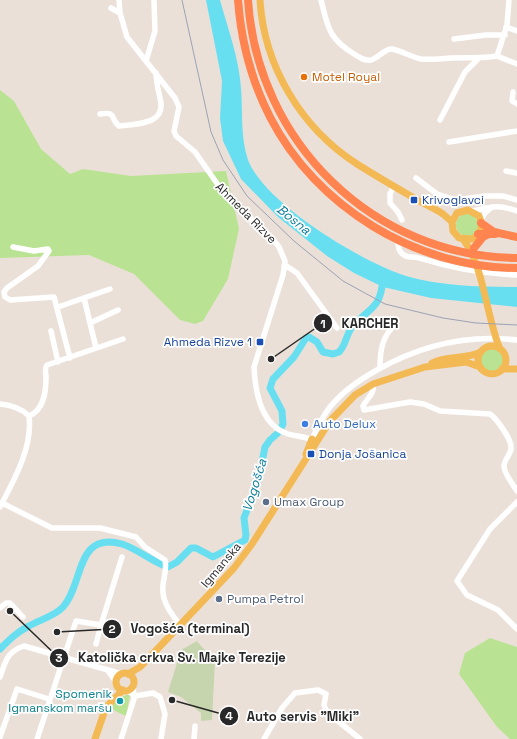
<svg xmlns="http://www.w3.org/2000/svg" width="517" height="739" font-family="'Space Grotesk',sans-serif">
  <rect width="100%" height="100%" fill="#ebe0d8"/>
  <path fill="#b9e393" d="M0 90 14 101 41 149 70 174 83 169 131 176 226 171 239 229 228 279 203 321 195 324 180 320 134 274 89 255 0 258Z
    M456 225a11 11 0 1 1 22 0a11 11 0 1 1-22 0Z
    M480 360a12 12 0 1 1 24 0a12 12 0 1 1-24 0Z
    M490 638 517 647V739H510L497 727 459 674 465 653Z
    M126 695H130L126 716 115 711 111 707 118 699Z"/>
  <path fill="#c7d5af" d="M197 641 215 662 212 720 201 721V713L181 697 168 692 181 650Z"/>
  <path fill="#68dff1" d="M206 0H220C228 29 239 58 241 88 243 112 240 136 248 160 265 204 362 262 406 276 441 286 480 287 517 287V307L431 298 383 287 354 273 327 256 278 217 241 179 223 141 220 118 222 81Z"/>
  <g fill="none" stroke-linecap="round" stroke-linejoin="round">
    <path stroke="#68dff1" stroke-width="7" d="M0 649C9 640 17 632 29 626 39 620 55 616 63 607 84 584 75 531 122 544 138 549 152 562 168 567L177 562 191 548H196L213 557 245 540 246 535 244 518 259 478 265 447 270 440 279 432 283 424 282 411 270 388 273 379 294 357 306 338 309 337 317 342 323 352 333 354 339 352C346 345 346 335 352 327 369 307 381 310 383 278"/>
    <path stroke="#fff" stroke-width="5.5" d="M119 0 120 13 127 37 175 98 179 107 174 131 176 136 195 152 223 192 271 237 279 247 285 261 283 275 254 367C255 391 261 425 288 434 297 437 306 436 315 441
      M321 0C328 27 328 38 354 54 360 58 365 61 371 60 379 58 385 48 392 49 402 51 411 57 421 59 431 60 441 59 451 58 468 57 480 59 497 56
      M509 0 507 25 497 56 517 64
      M111 8 120 13
      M506 27 517 31
      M454 39 486 35H505
      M146 61 155 31 154 0
      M513 92 512 101 517 104
      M100 114C117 111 110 119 119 126 139 124 167 124 160 98 158 89 156 82 156 73
      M440 120 465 72 478 59
      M449 142 517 131
      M506 171 517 173
      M416 178 437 194 456 200 485 196H503L517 200
      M394 186 390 194V203L398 212 402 220
      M472 211C493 207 496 204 517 211
      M481 220 485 213 492 207
      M398 244C399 249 399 252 404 255 408 258 413 256 419 258 451 268 483 274 517 275
      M13 247 34 251 48 249 49 251 38 266 7 288 4 292 5 297 10 300 54 297 70 358
      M285 265 297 273 337 328
      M84 298 96 348
      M58 307 110 289
      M90 323 118 310
      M51 331 58 362
      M380 368C380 350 382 336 396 324
      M373 384C375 394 367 398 363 406L364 410 410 402 424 404 440 411 490 414C497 419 512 440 511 448 511 455 504 459 504 466 504 474 513 484 517 491
      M0 404C12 405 21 408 29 416 33 447 14 480 0 507
      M29 416C44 410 46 392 46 377 46 372 44 370 47 365L123 339
      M312 439C317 428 322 417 330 407 343 391 359 380 377 370 421 345 466 334 517 340
      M517 502 490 529 457 581 467 595 498 610 517 629
      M2 503 52 528H100L136 537 145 547 165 560C167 569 164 576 163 585 161 601 171 614 181 626
      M0 608 6 603H10L23 617
      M96 644 101 625
      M108 671 116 682
      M0 677C6 660 7 652 24 646L122 674
      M127 690 135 696
      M135 696 153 693 160 697 165 714 161 739
      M0 737 17 689 49 699
      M37 739 76 621 101 625 122 557
      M121 739 134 699 133 684
      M194 739 195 726
      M264 739 282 708 295 693 318 690 326 694 324 705 327 712 360 739"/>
    <path stroke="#f3b955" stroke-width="7" d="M260 0C264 66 301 128 357 164 376 176 395 187 414 198 424 204 434 208 443 214L452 222 453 231 459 238 472 239C481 234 484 226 479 216L468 210 457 213 452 222
      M463 239C484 266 486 316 500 349
      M478 360a14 14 0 1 1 28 0a14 14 0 1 1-28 0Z
      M432 363C447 355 465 360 481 352
      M502 369H517
      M306 454 312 439
      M116 682a9 9 0 1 1 18 0a9 9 0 1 1-18 0Z
      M128 674 140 667 147 660 234 568 252 544 330 421 355 395 373 384 425 367 466 362 480 367
      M95 739 106 707 123 690"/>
    <path stroke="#ff844f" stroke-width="8" d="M238 0C241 40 251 80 270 117 316 207 416 268 517 268
      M248 0C257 142 374 257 517 258
      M481 223 494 232 517 237
      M478 234H495
      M474 248 483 237 489 234"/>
    <path stroke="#9ba2b3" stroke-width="1" d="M182 0 211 132 223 160 247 196 294 241 343 281 385 304 443 318 476 323 517 325"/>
  </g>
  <circle fill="#e8710a" stroke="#fff" stroke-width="1.5" cx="304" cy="77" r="4"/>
  <g fill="#1a4fb4" stroke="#fff" stroke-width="1.5">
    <rect x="410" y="196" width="8" height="8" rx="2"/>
    <rect x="256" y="338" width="8" height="8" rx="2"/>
    <rect x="307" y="450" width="8" height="8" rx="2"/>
  </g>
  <circle fill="#3f7fe0" stroke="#fff" stroke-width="1.5" cx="305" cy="424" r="4"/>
  <g fill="#5c6f8a" stroke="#fff" stroke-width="1.5">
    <circle cx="266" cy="502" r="4"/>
    <circle cx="219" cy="599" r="4"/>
  </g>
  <circle fill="#0f9aa8" stroke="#fff" stroke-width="1.5" cx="120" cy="701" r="4"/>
  <g text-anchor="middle" stroke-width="3.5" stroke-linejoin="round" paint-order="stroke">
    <g font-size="12" fill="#c56008" stroke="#fff" text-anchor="start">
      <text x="312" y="81">Motel Royal</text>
    </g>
    <g font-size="12" fill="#164399" stroke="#fff" text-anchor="start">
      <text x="422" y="204">Krivoglavci</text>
      <text x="252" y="346" text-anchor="end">Ahmeda Rizve 1</text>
      <text x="319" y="458">Donja Jošanica</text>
    </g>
    <g font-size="12" fill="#282828" stroke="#fff">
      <text transform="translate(246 213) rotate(45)" y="4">Ahmeda Rizve</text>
      <text transform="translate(221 565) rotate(-50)" y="4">Igmanska</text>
    </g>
    <g font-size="12" fill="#366cbe" stroke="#fff" text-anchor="start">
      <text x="313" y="428">Auto Delux</text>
    </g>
    <g font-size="12" fill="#4e5e75" stroke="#fff" text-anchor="start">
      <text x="274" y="506">Umax Group</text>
      <text x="227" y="603">Pumpa Petrol</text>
    </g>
    <g font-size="12" fill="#0d838f" stroke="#fff" text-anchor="end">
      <text x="112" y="698">Spomenik<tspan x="112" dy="14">Igmanskom maršu</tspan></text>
    </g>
    <g font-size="13" font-style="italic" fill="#0a7b99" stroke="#fff">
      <text transform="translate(294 219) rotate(39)" y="5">Bosna</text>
      <text transform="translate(254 485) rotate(-73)" y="5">Vogošća</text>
    </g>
  </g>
  <path fill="none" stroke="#282828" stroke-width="1.5" d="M271 359L323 323M57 632L112 629M10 611L59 658M172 700L229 716"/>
  <g fill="#282828" stroke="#fff" stroke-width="1.5">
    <circle cx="271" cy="359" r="4"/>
    <circle cx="57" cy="632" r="4"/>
    <circle cx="10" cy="611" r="4"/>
    <circle cx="172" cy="700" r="4"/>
    <circle cx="323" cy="323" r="10"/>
    <circle cx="112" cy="629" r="10"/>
    <circle cx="59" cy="658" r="10"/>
    <circle cx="229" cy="716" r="10"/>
  </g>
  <g font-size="12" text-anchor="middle" font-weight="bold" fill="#fff">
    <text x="323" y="328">1</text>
    <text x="112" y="633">2</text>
    <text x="59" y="662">3</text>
    <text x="229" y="720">4</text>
  </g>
  <g font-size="13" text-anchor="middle" font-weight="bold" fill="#282828" stroke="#fff" stroke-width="3.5" stroke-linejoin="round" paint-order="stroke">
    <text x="370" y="328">KARCHER</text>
    <text x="190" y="633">Vogošća (terminal)</text>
    <text x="182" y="662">Katolička crkva Sv. Majke Terezije</text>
    <text x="303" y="721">Auto servis "Miki"</text>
  </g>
</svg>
